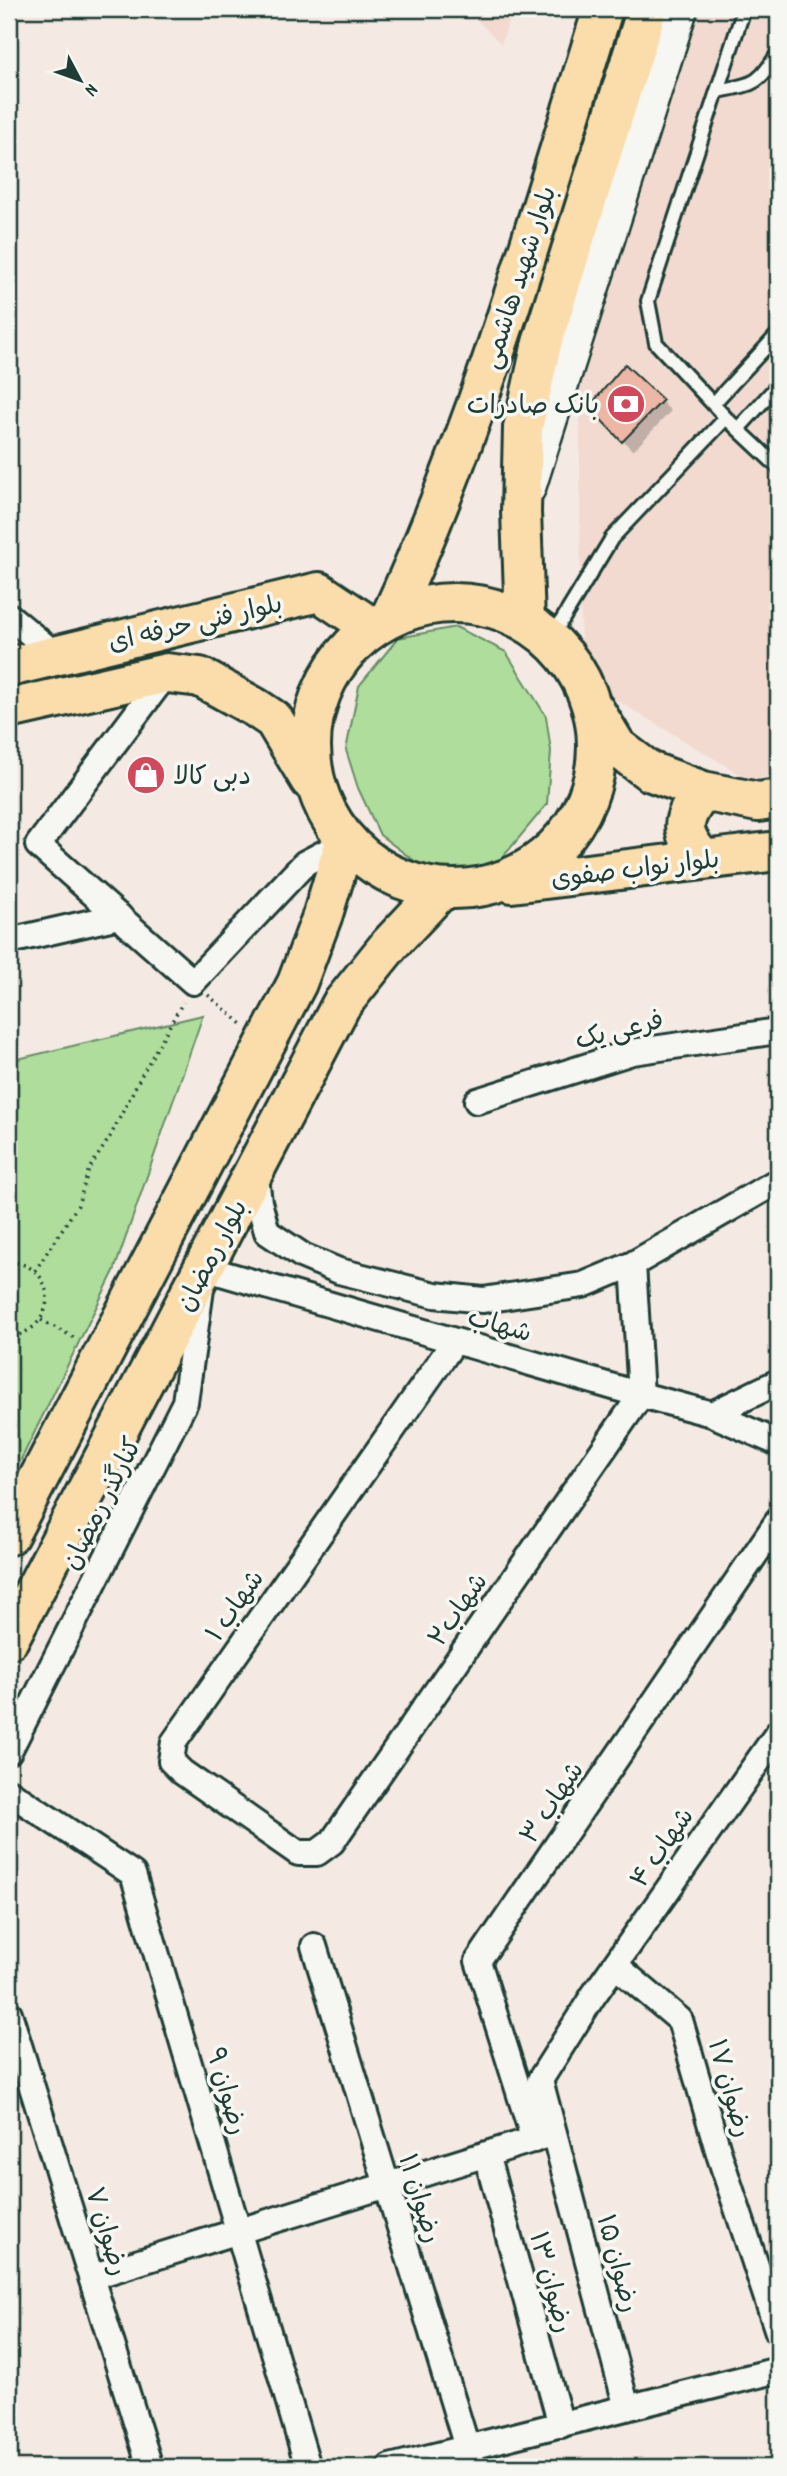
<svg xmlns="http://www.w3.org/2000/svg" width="787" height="2476" font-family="Dekko,'Playpen Sans Arabic',sans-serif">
  <rect width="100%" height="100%" fill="#f4e9e3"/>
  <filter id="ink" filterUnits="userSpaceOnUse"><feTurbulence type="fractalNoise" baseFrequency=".0143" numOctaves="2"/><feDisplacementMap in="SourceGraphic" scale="14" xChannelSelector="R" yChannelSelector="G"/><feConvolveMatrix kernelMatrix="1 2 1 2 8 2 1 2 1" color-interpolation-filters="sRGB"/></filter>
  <g filter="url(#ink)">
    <path fill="#f2dad0" d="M466 9H513L501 44Z
      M578 9H778V776L750 780 581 679Z"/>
    <path fill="#afdd9c" stroke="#678d68" stroke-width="2" d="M456 627 506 652 546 716 551 751 547 804 498 863 462 879 416 862 380 835 358 788 346 750 359 686 398 638Z
      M203 1015 114 1271 9 1484V1061Z"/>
    <path fill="#0003" d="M626 367 671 411 633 451 591 407Z"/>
    <path fill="#eeb6a5" stroke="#1f3d34" stroke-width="2" d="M625 364 663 400 622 442 589 407Z"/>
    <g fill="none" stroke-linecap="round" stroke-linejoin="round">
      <g stroke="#1f3d34" stroke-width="18">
        <path id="service" d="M744 9 648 301 656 343 726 418 778 467
          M717 91C753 84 758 86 778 53
          M713 404 778 334
          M738 429 778 385
          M550 640 612 538 726 418"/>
      </g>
      <g stroke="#1f3d34" stroke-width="30">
        <path id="minor" d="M9 616 56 655
          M167 673 38 845 193 982 305 863 345 842
          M9 941 119 916
          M477 1101 632 1052 778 1031
          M255 1170 259 1202 267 1232 303 1256 339 1271 435 1295 483 1300 583 1285 633 1264 778 1181
          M454 1342 174 1742 171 1761 182 1772 298 1853H317L332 1842 641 1395 633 1264
          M712 1414 778 1382
          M9 1751 185 1402 204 1268 641 1395 712 1414 778 1443
          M9 1792 133 1874 308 2467
          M314 1946 473 2467
          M615 1965 680 2020 720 2157 778 2332
          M9 2013 150 2467
          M534 2140 478 1961 778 1521
          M486 2154 561 2425
          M91 2277 548 2135
          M627 2408 540 2080 593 1996 778 1733
          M390 2467 778 2370"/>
      </g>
      <g stroke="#1f3d34" stroke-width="37">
        <path id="tertiary" d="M529 488 681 9"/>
      </g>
      <g stroke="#1f3d34" stroke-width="44">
        <path id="primary" d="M311 746a143 143 0 1 1 286 0a143 143 0 1 1-286 0Z
          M390 618C481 422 539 214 603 9
          M525 621 521 512 523 428 542 343 647 9
          M9 667 319 592 373 628
          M9 709 167 673 200 677 256 708 274 720 310 780
          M594 709 617 747 649 771 703 791 758 802 778 799
          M703 791C680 820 678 832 704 860
          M512 883 778 851
          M9 1535 297 983 323 914 345 842
          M9 1639 341 1005 390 944 441 890"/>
      </g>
      <path stroke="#1f3d34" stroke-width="3.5" stroke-dasharray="2 5" stroke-linecap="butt" d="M208 995 242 1024
        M9 1262C59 1264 60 1330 9 1337
        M35 1271 78 1205 89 1169 110 1137 140 1078 183 1002
        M41 1320 77 1339"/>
      <use href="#service" stroke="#f6f6f2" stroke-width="12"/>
      <use href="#minor" stroke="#f6f6f2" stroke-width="24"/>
      <use href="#tertiary" stroke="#f6f6f2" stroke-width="32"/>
      <use href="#primary" stroke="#fbddab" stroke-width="38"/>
    </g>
  </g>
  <defs>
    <g id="bank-disc" transform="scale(2.0125)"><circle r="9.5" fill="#d1495b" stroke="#f6f6f2"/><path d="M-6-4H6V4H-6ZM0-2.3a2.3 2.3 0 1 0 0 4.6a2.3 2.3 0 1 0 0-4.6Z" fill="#fff"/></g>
    <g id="shop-disc" transform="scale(2.0125)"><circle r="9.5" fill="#d1495b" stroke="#f6f6f2"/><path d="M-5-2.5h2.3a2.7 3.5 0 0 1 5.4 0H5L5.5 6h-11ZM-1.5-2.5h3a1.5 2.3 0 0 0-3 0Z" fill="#fff"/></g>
  </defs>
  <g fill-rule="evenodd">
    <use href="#bank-disc" x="626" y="404"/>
    <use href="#shop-disc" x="146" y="775"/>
  </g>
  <g text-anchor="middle" stroke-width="7" stroke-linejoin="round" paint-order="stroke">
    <g font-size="26" fill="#1f3d34" stroke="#f6f6f2">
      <text transform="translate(518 277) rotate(-72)" y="9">بلوار شهید هاشمی</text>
      <text transform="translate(195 622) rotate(-13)" y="9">بلوار فنی حرفه ای</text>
      <text transform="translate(635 868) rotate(-7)" y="9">بلوار نواب صفوی</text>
      <text transform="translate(619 1029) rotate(-14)" y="9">فرعی یک</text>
      <text transform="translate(211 1255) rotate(-62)" y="9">بلوار رمضان</text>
      <text transform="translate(500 1324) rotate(16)" y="9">شهاب</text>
      <text transform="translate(101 1503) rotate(-63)" y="9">کنارگذر رمضان</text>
      <text transform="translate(234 1605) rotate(-55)" y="9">شهاب ۱</text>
      <text transform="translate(457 1609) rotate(-55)" y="9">شهاب۲</text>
      <text transform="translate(551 1802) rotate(-56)" y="9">شهاب ۳</text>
      <text transform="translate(661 1847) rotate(-55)" y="9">شهاب ۴</text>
      <text transform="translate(731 2088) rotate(74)" y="9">رضوان ۱۷</text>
      <text transform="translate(228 2091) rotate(74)" y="9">رضوان ۹</text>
      <text transform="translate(421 2198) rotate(73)" y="9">رضوان ۱۱</text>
      <text transform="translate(108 2231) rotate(73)" y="9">رضوان ۷</text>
      <text transform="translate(619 2263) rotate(75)" y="9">رضوان ۱۵</text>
      <text transform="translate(552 2282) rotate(75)" y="9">رضوان ۱۳</text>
    </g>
    <g font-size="26" fill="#1f3d34" stroke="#f6f6f2" text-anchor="end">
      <text x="599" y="413">بانک صادرات</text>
      <text x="173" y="784" text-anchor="start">دبی کالا</text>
    </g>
  </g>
  <rect width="787" height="2476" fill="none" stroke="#f6f6f2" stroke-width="35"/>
  <rect x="18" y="18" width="752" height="2441" fill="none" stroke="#1f3d34" stroke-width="2.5" filter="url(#ink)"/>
  <g transform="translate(80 80) rotate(131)" stroke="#f6f6f2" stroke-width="5" paint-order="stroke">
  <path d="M0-5L12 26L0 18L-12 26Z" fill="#1f3d34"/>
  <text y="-10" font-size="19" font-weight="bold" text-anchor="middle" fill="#1f3d34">N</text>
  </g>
</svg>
